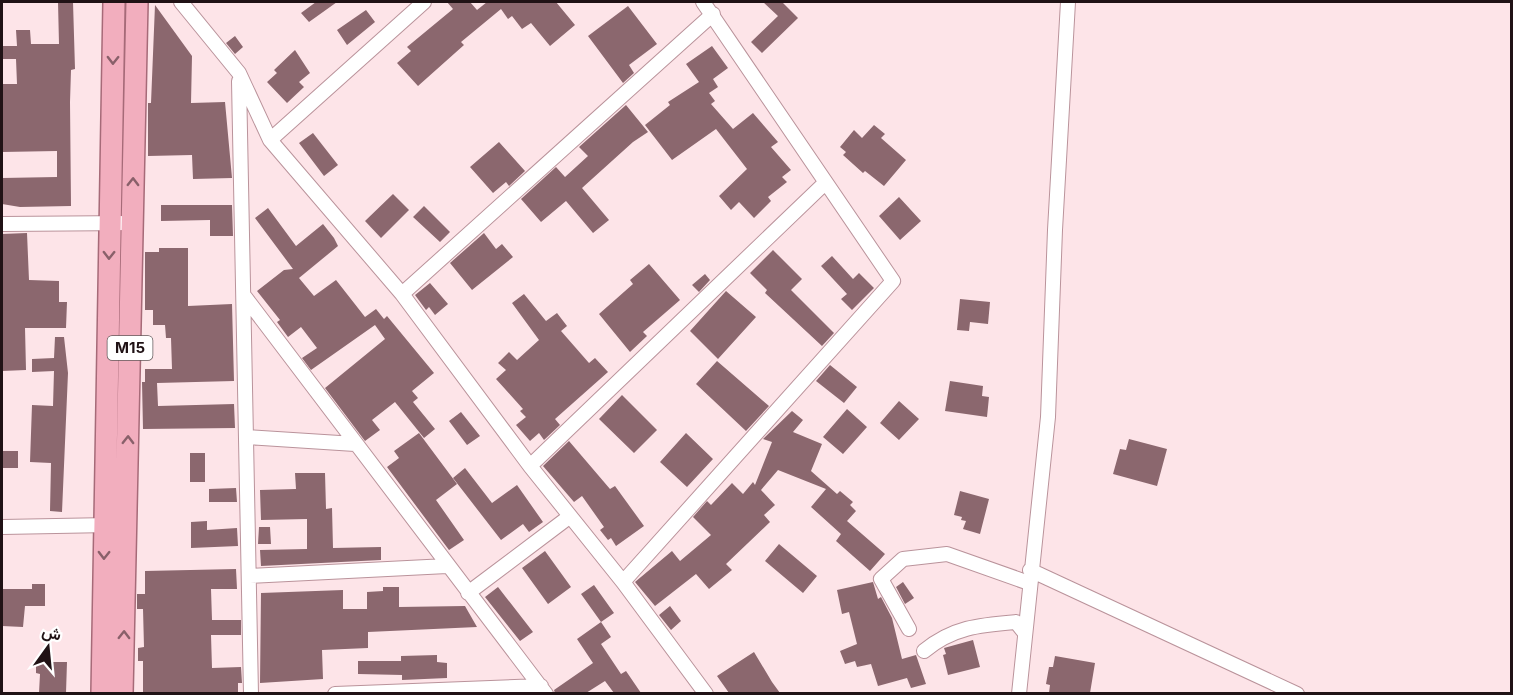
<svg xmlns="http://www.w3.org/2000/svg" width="1513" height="695" font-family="Inter,Vazirmatn,sans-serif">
  <rect width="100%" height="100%" fill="#fde4e8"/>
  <path fill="#8b676e" d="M58 2H73L75 69 71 70 70 102 71 206 20 207 2 204V178L57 177V151L2 152V84H17L16 59H2V46H17L16 30H30L31 44H59Z
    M316 2H337L309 22 301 13Z
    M447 2H470L477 10 487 2H556L575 25 550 46 531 23 522 29 512 16 508 19 501 9 461 42 464 45 418 86 397 63 411 51 407 47 453 9Z
    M763 2H782L798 18 762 53 751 42 778 16Z
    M155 5 192 56 191 103 225 102 232 178 193 179 192 155 148 156V103H151Z
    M628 6 657 44 629 65 634 73 623 83 588 36Z
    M366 10 375 22 347 45 337 30Z
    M235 36 243 47 235 54 226 43Z
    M712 46 728 68 713 79 718 87 709 93 715 101 711 104 733 129 753 113 778 142 771 147 791 170 782 177 787 182 768 197 771 201 754 218 739 202 731 210 719 196 747 169 716 129 672 160 645 125 670 105 668 102 699 82 686 64Z
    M295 50 310 73 299 82 304 87 287 103 267 82 277 73 274 70Z
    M626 105 648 132 633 142 582 188 609 220 593 233 566 201 541 222 521 199 556 167 565 177 588 156 579 147Z
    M874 125 885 134 881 138 906 160 884 186 865 171 863 173 843 155 846 152 840 147 854 130 862 138Z
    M313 133 338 165 324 176 299 143Z
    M499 142 525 171 509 186 506 182 493 193 470 167Z
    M393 194 409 210 381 238 365 221Z
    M899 197 921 221 900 240 879 216Z
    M161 205H232L233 236H210V220L161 221Z
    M424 206 450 232 440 242 413 217Z
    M268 208 296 246 323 224 334 238 338 246 299 278 314 296 336 280 365 317 376 309 384 319 387 316 434 373 412 391 418 398 413 402 435 429 424 438 395 402 372 420 380 430 365 441 325 388 385 339 375 325 311 370 302 358 317 348 301 327 288 337 277 322 280 320 257 291 284 270 293 269 255 218Z
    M27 233 29 280 59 281V302H67L66 328H25L26 370 2 371V234Z
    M484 233 496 249 502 244 513 257 472 290 450 263Z
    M159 248H188V306L232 304 234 381 157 383 158 406 234 404 235 428 143 429 142 382H145V369H172L171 338H166L165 325H153V310H145V252H159Z
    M773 250 802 279 791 290 834 333 822 346 765 293 767 290 750 273Z
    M832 256 853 279 859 273 874 288 852 310 841 299 847 294 821 266Z
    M649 264 680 300 643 332 647 336 630 352 599 314 633 284 630 280Z
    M705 274 710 280 699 292 692 285Z
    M430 283 448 304 435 315 429 307 426 310 415 295Z
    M726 291 756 317 718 359 690 331Z
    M524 294 546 321 557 313 567 326 561 331 589 363 595 358 608 372 555 419 560 425 544 440 539 433 530 441 516 425 526 417 520 411 523 409 496 379 506 370 498 363 509 352 517 360 539 340 512 303Z
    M960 299 990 302 988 324 970 322 969 331 957 330Z
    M55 337H64L68 373 62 512 50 511 51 463 30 462 32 405 53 406 54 371 32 372V359L54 358Z
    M717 361 769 406 746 431 696 384Z
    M830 365 857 387 844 403 816 381Z
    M950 381 983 386 982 396 989 397 987 417 945 411Z
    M622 395 657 430 634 453 599 419Z
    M899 401 919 419 899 440 880 423Z
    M847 409 867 427 843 454 823 437Z
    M792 411 803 420 793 432 822 444 811 471 837 494 840 491 853 502 850 505 856 511 847 521 885 554 870 571 836 541 841 534 811 507 826 489 778 470 761 490 775 505 764 515 770 522 726 564 732 570 709 589 696 574 655 606 635 582 672 551 680 561 711 535 693 517 707 501 711 505 732 483 743 494 753 482 755 485 772 442 763 439Z
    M461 412 480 436 467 445 449 421Z
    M419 433 457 484 436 500 464 540 449 550 387 467 399 458 394 451Z
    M686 433 713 459 687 487 660 462Z
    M1129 439 1167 449 1157 486 1113 474 1120 449 1126 450Z
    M569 441 610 489 615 486 644 526 616 546 611 538 608 540 600 530 604 527 582 496 574 502 543 466Z
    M2 451H18V468H2Z
    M190 453H205V482H190Z
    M465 468 492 503 517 485 543 522 529 532 523 524 501 540 453 478Z
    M295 473H325L326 509 332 508 333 548 381 547V560L261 566 260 550 307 549V519L261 520 260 490 296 489Z
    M236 488 237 502H209V489Z
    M960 491 989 499 980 534 963 529 966 521 961 520 962 517 954 515Z
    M207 521V530L237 528 238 546 191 548V522Z
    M259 527H270L271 544H258Z
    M779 544 817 576 803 593 765 561Z
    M545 551 571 587 548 604 522 568Z
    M236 569 237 589H211L212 620H241V635H211L212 668 241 667 242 683H238V693H143V661H138V648L144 647 143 609H137V594H145V571Z
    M873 582 878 599 881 597 892 618 902 659 916 655 926 684 911 688 907 678 878 686 871 664 857 667 855 661 845 664 840 651 857 644 849 612 842 614 837 590Z
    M903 582 914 598 905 604 896 587Z
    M32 584H45V606H25L23 627 2 626V589H32Z
    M594 585 614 613 601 622 581 594Z
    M383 587H399V607L465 606 477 627 368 632V648L322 650 323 679 260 683 261 593 343 590V609H367V592L383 591Z
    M498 587 533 632 520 641 485 597Z
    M670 606 681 621 671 630 659 615Z
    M601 622 611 637 601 644 621 674 626 671 641 693H614L605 681 586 693H555L554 690 593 663 577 639Z
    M973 640 980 667 948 675 943 655 946 654 944 648Z
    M754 652 772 682 780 693H729L717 676Z
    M437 655V662L447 663V678L402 680V675L358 674V661H401V656Z
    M1055 656 1095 663 1090 693H1049L1050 685 1046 684 1049 667H1053Z
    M36 662H67L66 693H39L40 674 36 673Z"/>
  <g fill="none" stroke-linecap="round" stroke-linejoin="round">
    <g stroke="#ba939b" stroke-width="16">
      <path id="minor" d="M181 2 239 73 270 140 402 294 530 466 623 582 706 694
        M239 81 251 694
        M270 140 424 2
        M2 224 132 223
        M402 294 713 14
        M245 297 546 694
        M247 437 355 444
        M530 466 825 183
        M2 527 110 525
        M1030 570 1297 694
        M250 576 447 566
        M623 582 893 281 703 2
        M468 593 569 517
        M909 629 881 579 903 559 947 554 1029 583
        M924 651C953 627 980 625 1016 622L1024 632
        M335 694 541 686
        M1019 694 1048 417 1055 230 1068 2"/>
    </g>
    <g stroke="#a66a78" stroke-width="24">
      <path id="trunk" d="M102 694 114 2
        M122 694 137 2"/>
    </g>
    <use href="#minor" stroke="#fff" stroke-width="14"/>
    <use href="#trunk" stroke="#f2aebe" stroke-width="21"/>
  </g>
  <defs><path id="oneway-chevron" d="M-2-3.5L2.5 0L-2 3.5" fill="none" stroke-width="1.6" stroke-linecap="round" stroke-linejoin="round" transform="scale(1.5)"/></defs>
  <g stroke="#89606a">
    <use href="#oneway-chevron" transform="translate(113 60) rotate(91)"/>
    <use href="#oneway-chevron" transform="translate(133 182) rotate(-89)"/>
    <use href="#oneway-chevron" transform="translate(109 255) rotate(91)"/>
    <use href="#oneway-chevron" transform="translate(128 440) rotate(-89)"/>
    <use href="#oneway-chevron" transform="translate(104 555) rotate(91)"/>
    <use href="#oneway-chevron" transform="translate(124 635) rotate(-89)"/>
  </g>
  <g text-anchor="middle" stroke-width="4.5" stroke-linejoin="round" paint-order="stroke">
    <rect fill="#fff" stroke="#63595b" stroke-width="1.5" x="107.5" y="336" width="45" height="24" rx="4.5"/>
    <g font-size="15" font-weight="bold" fill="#201215">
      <text x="130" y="353">M15</text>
    </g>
  </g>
  <rect width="1513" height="695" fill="none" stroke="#201215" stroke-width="6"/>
  <g transform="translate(48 647) rotate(15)" stroke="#ffffff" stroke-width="4.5" paint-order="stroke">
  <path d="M0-4.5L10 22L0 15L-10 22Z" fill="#201215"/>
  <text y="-9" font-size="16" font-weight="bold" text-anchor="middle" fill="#201215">ش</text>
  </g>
</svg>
